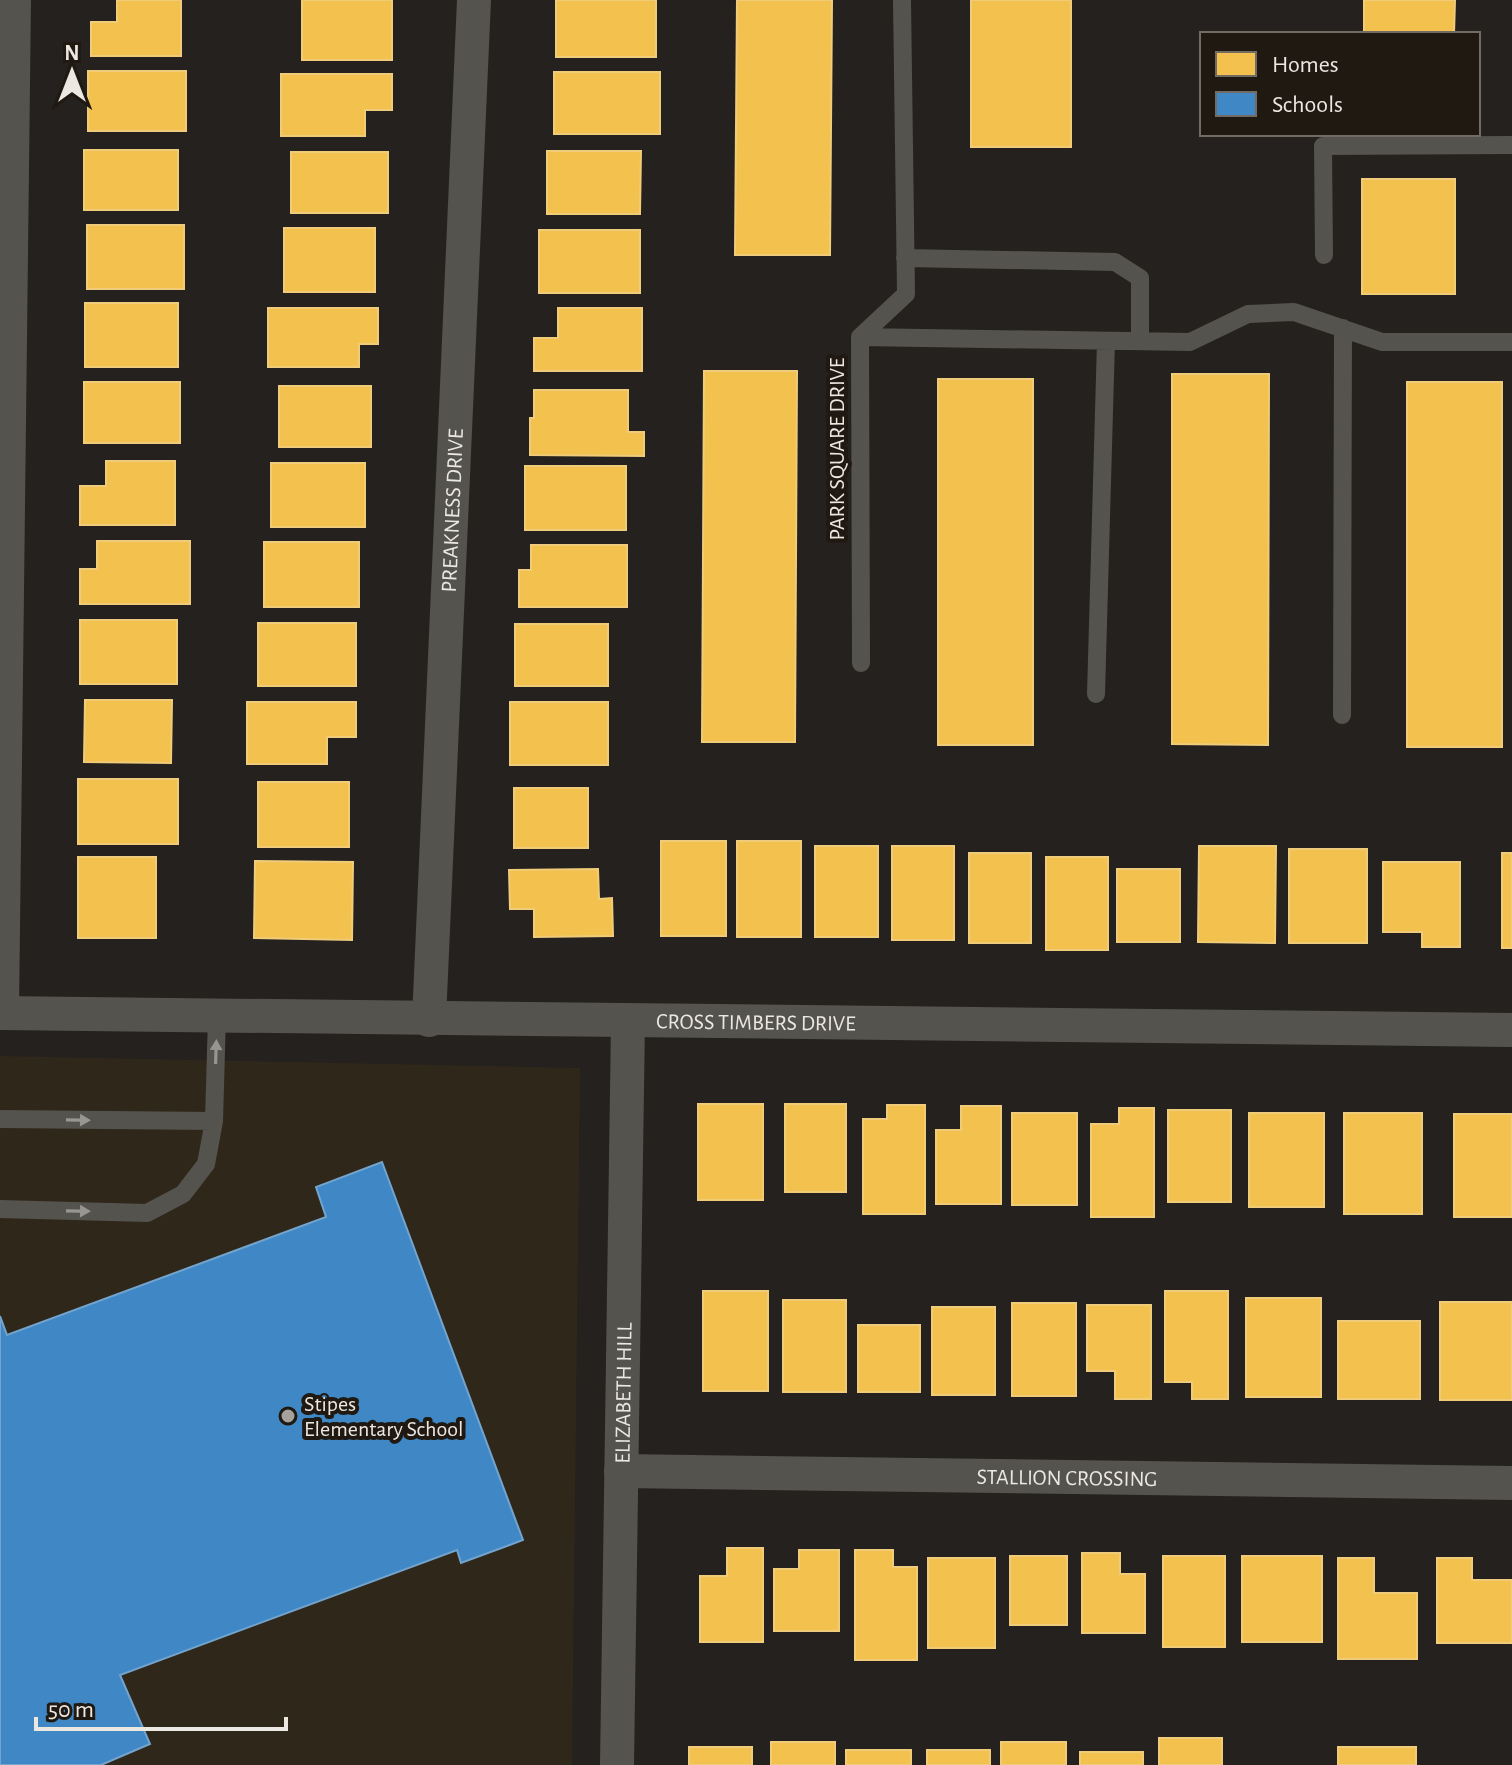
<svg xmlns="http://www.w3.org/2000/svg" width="1512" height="1765" font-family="'Alegreya Sans',sans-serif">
  <rect width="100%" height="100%" fill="#24211e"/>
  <path fill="#30271b" d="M0 1056 580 1068 572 1765H0Z"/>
  <path fill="#f2c14e" stroke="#f0cc7a" stroke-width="2" d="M117 0H181V56H91V22H117Z
    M302 0H392V60H302Z
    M556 0H656V57H556Z
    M737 0H832L830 255H735Z
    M971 0H1071V147H971Z
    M1364 0H1455L1454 34H1364Z
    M88 71H186V131H88Z
    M554 72H660V134H554Z
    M281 74H392V110H365V136H281Z
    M84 150H178V210H84Z
    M547 151H641L640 214H547Z
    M291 152H388V213H291Z
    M1362 179H1455V294H1362Z
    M87 225H184V289H87Z
    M284 228H375V292H284Z
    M539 230H640V293H539Z
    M85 303H178V367H85Z
    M268 308H378V344H359V367H268Z
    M558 308H642V371H534V338H558Z
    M704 371H797L795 742H702Z
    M1172 374H1269L1268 745 1172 744Z
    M938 379H1033V745H938Z
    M84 382H180V443H84Z
    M1407 382H1502V747H1407Z
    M279 386H371V447H279Z
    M534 390H628V432H644V456L530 455V418H534Z
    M106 461H175V525H80V486H106Z
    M271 463H365V527H271Z
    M525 466H626V530H525Z
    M97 541H190V604H80V569H97Z
    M264 542H359V607H264Z
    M531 545H627V607H519V570H531Z
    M80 620H177V684H80Z
    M258 623H356V686H258Z
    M515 624H608V686H515Z
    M85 700H172L171 763 84 762Z
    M247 702H356V737H327V764H247Z
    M510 702H608V765H510Z
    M78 779H178V844H78Z
    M258 782H349V847H258Z
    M514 788H588V848H514Z
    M661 841H726V936H661Z
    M737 841H801V937H737Z
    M815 846H878V937H815Z
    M892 846H954V940H892Z
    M1199 846H1276L1275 943 1198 942Z
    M1289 849H1367V943H1289Z
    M969 853H1031V943H969Z
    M1502 853H1512V948H1502Z
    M78 857H156V938H78Z
    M1046 857H1108V950H1046Z
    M255 861 353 862 352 940 254 938Z
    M1383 862H1460V947H1422V932H1383Z
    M598 869 599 899 612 898 613 936 534 937V909H510L509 870Z
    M1117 869H1180V942H1117Z
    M698 1104H763V1200H698Z
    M785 1104H846V1192H785Z
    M887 1105H925V1214H863V1119H887Z
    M961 1106H1001V1204H936V1130H961Z
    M1119 1108H1154V1217H1091V1124H1119Z
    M1168 1110H1231V1202H1168Z
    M1012 1113H1077V1205H1012Z
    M1249 1113H1324V1207H1249Z
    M1344 1113H1422V1214H1344Z
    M1454 1114H1512V1217H1454Z
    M703 1291H768V1391H703Z
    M1165 1291H1228V1399H1192V1382H1165Z
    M1246 1298H1321V1397H1246Z
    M783 1300H846V1392H783Z
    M1440 1302H1512V1400H1440Z
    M1012 1303H1076V1396H1012Z
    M1087 1305H1151V1399H1115V1371H1087Z
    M932 1307H995V1395H932Z
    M1338 1321H1420V1399H1338Z
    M858 1325H920V1392H858Z
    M727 1548H763V1642H700V1576H727Z
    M799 1550H839V1631H774V1569H799Z
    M855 1550H893V1567H917V1660H855Z
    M1082 1553H1120V1574H1145V1633H1082Z
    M1010 1556H1067V1625H1010Z
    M1163 1556H1225V1647H1163Z
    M1242 1556H1322V1642H1242Z
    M928 1558H995V1648H928Z
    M1338 1558H1374V1593H1417V1659H1338Z
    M1437 1558H1472V1580H1512V1643H1437Z
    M1159 1738H1222V1765H1159Z
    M771 1742H835V1765H771Z
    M1001 1742H1066V1765H1001Z
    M689 1747H752V1765H689Z
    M1338 1747H1416V1765H1338Z
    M846 1750H911V1765H846Z
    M927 1750H990V1765H927Z
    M1080 1752H1143V1765H1080Z"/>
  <path fill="#3f88c5" stroke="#73a4cd" stroke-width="2" d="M382 1162 523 1540 461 1563 457 1550 120 1675 150 1744 101 1765H0V1316L7 1335 326 1217 316 1187Z"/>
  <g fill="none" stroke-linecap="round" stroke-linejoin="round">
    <path stroke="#54534e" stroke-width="18" d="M1324 255 1323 146 1512 145
      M905 258 1115 262 1140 278V341
      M860 337 1190 342 1248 314 1294 312 1382 342H1512
      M860 337 906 294 902 0
      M860 337 861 663
      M1096 694 1106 341
      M1342 715 1343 328
      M0 1119 214 1121
      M0 1209 147 1213 183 1194 206 1164 214 1121 217 1016"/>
    <g stroke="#54534e" stroke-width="34">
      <path id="s1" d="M0 1013 1512 1030"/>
      <path d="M2 1013 14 0"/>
      <path id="s2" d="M429 1020 474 0"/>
      <path id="s3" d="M621 1471 1512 1483"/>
      <path id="s4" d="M617 1765 628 1022"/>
    </g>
  </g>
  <defs><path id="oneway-solid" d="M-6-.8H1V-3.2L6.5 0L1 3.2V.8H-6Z" transform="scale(2)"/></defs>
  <g fill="#989690">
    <use href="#oneway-solid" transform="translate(216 1052) rotate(-88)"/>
    <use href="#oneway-solid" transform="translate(78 1120) rotate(1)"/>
    <use href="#oneway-solid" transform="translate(78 1211) rotate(1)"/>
  </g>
  <circle fill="#a5a29d" stroke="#1f1911" stroke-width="3" cx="288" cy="1416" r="8"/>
  <g text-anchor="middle" stroke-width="8" stroke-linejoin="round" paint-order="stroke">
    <g font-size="22" fill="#ebe7e1" stroke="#1f1911">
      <text transform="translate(836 449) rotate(-90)" y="8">PARK SQUARE DRIVE</text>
      <text dy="8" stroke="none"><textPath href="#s2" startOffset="510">PREAKNESS DRIVE</textPath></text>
      <text dy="8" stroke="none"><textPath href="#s1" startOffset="756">CROSS TIMBERS DRIVE</textPath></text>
      <text dy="8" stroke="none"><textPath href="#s4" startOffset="372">ELIZABETH HILL</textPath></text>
      <text dy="8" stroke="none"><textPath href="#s3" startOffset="446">STALLION CROSSING</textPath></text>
    </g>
    <g font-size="22" fill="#ebe7e1" stroke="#1f1911" text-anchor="start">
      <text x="304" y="1411">Stipes<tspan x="304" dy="25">Elementary School</tspan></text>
    </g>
  </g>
  <rect x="1200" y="32" width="280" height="104" fill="#1f1911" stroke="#716b64" stroke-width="2"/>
  <rect x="1216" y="52" width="40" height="24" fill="#f2c14e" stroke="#716b64" stroke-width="2"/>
  <text x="1272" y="72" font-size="24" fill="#ebe7e1">Homes</text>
  <rect x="1216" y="92" width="40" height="24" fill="#3f88c5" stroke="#716b64" stroke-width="2"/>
  <text x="1272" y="112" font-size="24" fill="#ebe7e1">Schools</text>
  <g transform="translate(72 72)" stroke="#1f1911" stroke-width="6" paint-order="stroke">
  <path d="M0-6L14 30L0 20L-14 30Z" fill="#ebe7e1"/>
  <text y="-12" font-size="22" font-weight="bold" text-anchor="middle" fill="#ebe7e1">N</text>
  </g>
  <path d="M36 1717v12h250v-12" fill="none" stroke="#ebe7e1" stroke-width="4"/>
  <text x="48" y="1717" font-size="24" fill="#ebe7e1" stroke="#1f1911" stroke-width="6" paint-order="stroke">50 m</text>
</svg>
